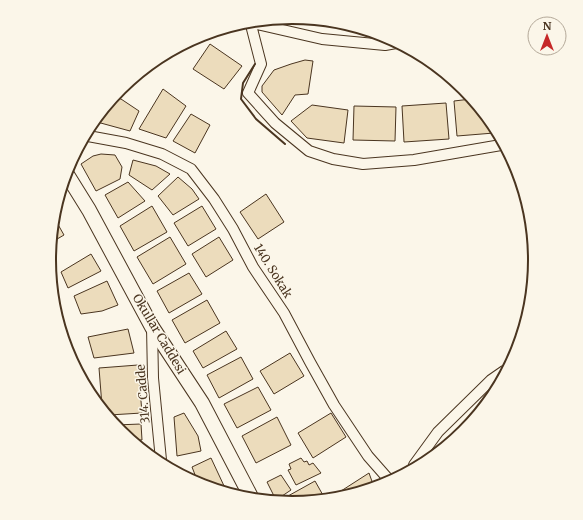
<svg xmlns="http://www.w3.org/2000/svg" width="583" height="520" font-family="Merriweather,serif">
  <rect width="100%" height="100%" fill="#fbf6e9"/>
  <path fill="#ecdcbc" stroke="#4a3520" d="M210 44 242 66 224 89 193 69Z
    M305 60 313 61 308 94 295 95 282 115 262 92V86L274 70 291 64Z
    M163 89 186 106 166 138 139 129Z
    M114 97 121 99 139 111 130 131 97 122Z
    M471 99 494 133 457 136 454 101Z
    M446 103 449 139 404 142 402 106Z
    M312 105 348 110 344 143 307 138 291 121Z
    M354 106 396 107 395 141 353 140Z
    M191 114 210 125 195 153 173 141Z
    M101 154 115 155 122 167 120 179 96 191 81 164 93 156Z
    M133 160 156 166 170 174 152 190 129 175Z
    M178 177 192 189 199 199 173 215 158 196Z
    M128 182 145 201 118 218 105 195Z
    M266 194 284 222 258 239 240 212Z
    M152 206 167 232 134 251 120 226Z
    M202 206 216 229 188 246 174 223Z
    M56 221 64 235 52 242Z
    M170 237 186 264 153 284 137 257Z
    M219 237 233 260 206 277 192 254Z
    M91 254 101 271 68 288 61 272Z
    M189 273 202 294 169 313 157 291Z
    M107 281 118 305 102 311 81 314 74 296Z
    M207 300 220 323 185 343 172 320Z
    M128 329 134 353 94 358 88 337Z
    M226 331 237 349 203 368 193 351Z
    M65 341H68L70 358 67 353Z
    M290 353 304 376 274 394 260 371Z
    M241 357 253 379 219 398 207 375Z
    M138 365 142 413 109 415 102 406 99 368Z
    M258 387 271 410 237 428 224 404Z
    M478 408 463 432 454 438Z
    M184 413 198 436 201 451 177 456 174 417Z
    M331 413 346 437 313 458 298 433Z
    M277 417 291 445 256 463 242 436Z
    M141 424 142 440H133L120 432 115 425Z
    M211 458 225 488 222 489 199 485 192 467Z
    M301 458 304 462 307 461 309 465 313 463 321 473 296 485 288 470 291 469 289 464Z
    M369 473 374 487 342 493 341 491Z
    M281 475 291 490 276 500 267 482Z
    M315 481 324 497 291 503 279 501Z"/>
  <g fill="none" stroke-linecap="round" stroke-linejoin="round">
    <g stroke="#4a3520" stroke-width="12">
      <path id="street" d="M258 24 261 25 322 39 385 45 396 43
        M251 25 261 64 248 93 275 123 309 151 333 159 363 164 414 160 501 145
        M88 136 126 143 162 154 191 169 214 199 233 229 253 267 284 313 310 362 334 405 368 456 390 481
        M152 327 153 378 161 460
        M414 465 438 432 491 380 504 371"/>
    </g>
    <g stroke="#4a3520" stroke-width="16">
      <path id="secondary" d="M66 173 89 210 152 327 202 403 250 495"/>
    </g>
    <use href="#street" stroke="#fbf6e9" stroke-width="10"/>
    <use href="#secondary" stroke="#fbf6e9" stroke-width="14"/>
    <path stroke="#4a3520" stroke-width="2" d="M255 64 243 83 241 99 256 119 285 144"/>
  </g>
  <g text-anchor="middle" stroke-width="3" stroke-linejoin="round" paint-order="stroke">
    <g font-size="12" fill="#4a3520" stroke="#fbf6e9">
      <text transform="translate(273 271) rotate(58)" y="4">140. Sokak</text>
      <text transform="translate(159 334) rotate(59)" y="4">Okullar Caddesi</text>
      <text transform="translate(143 394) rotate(-95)" y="4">314. Cadde</text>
    </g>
  </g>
  <path d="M0 0H583V520H0ZM56 260a236 236 0 1 1 472 0a236 236 0 1 1-472 0Z" fill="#fbf6e9" fill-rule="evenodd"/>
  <path fill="none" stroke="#4a3520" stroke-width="2" d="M56 260a236 236 0 1 1 472 0a236 236 0 1 1-472 0Z"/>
  <g transform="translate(547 36)"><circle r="19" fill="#fbf6e9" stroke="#b4a999"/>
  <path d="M0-3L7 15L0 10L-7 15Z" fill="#c62828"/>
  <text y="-6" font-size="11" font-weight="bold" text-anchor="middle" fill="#4a3520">N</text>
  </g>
</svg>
